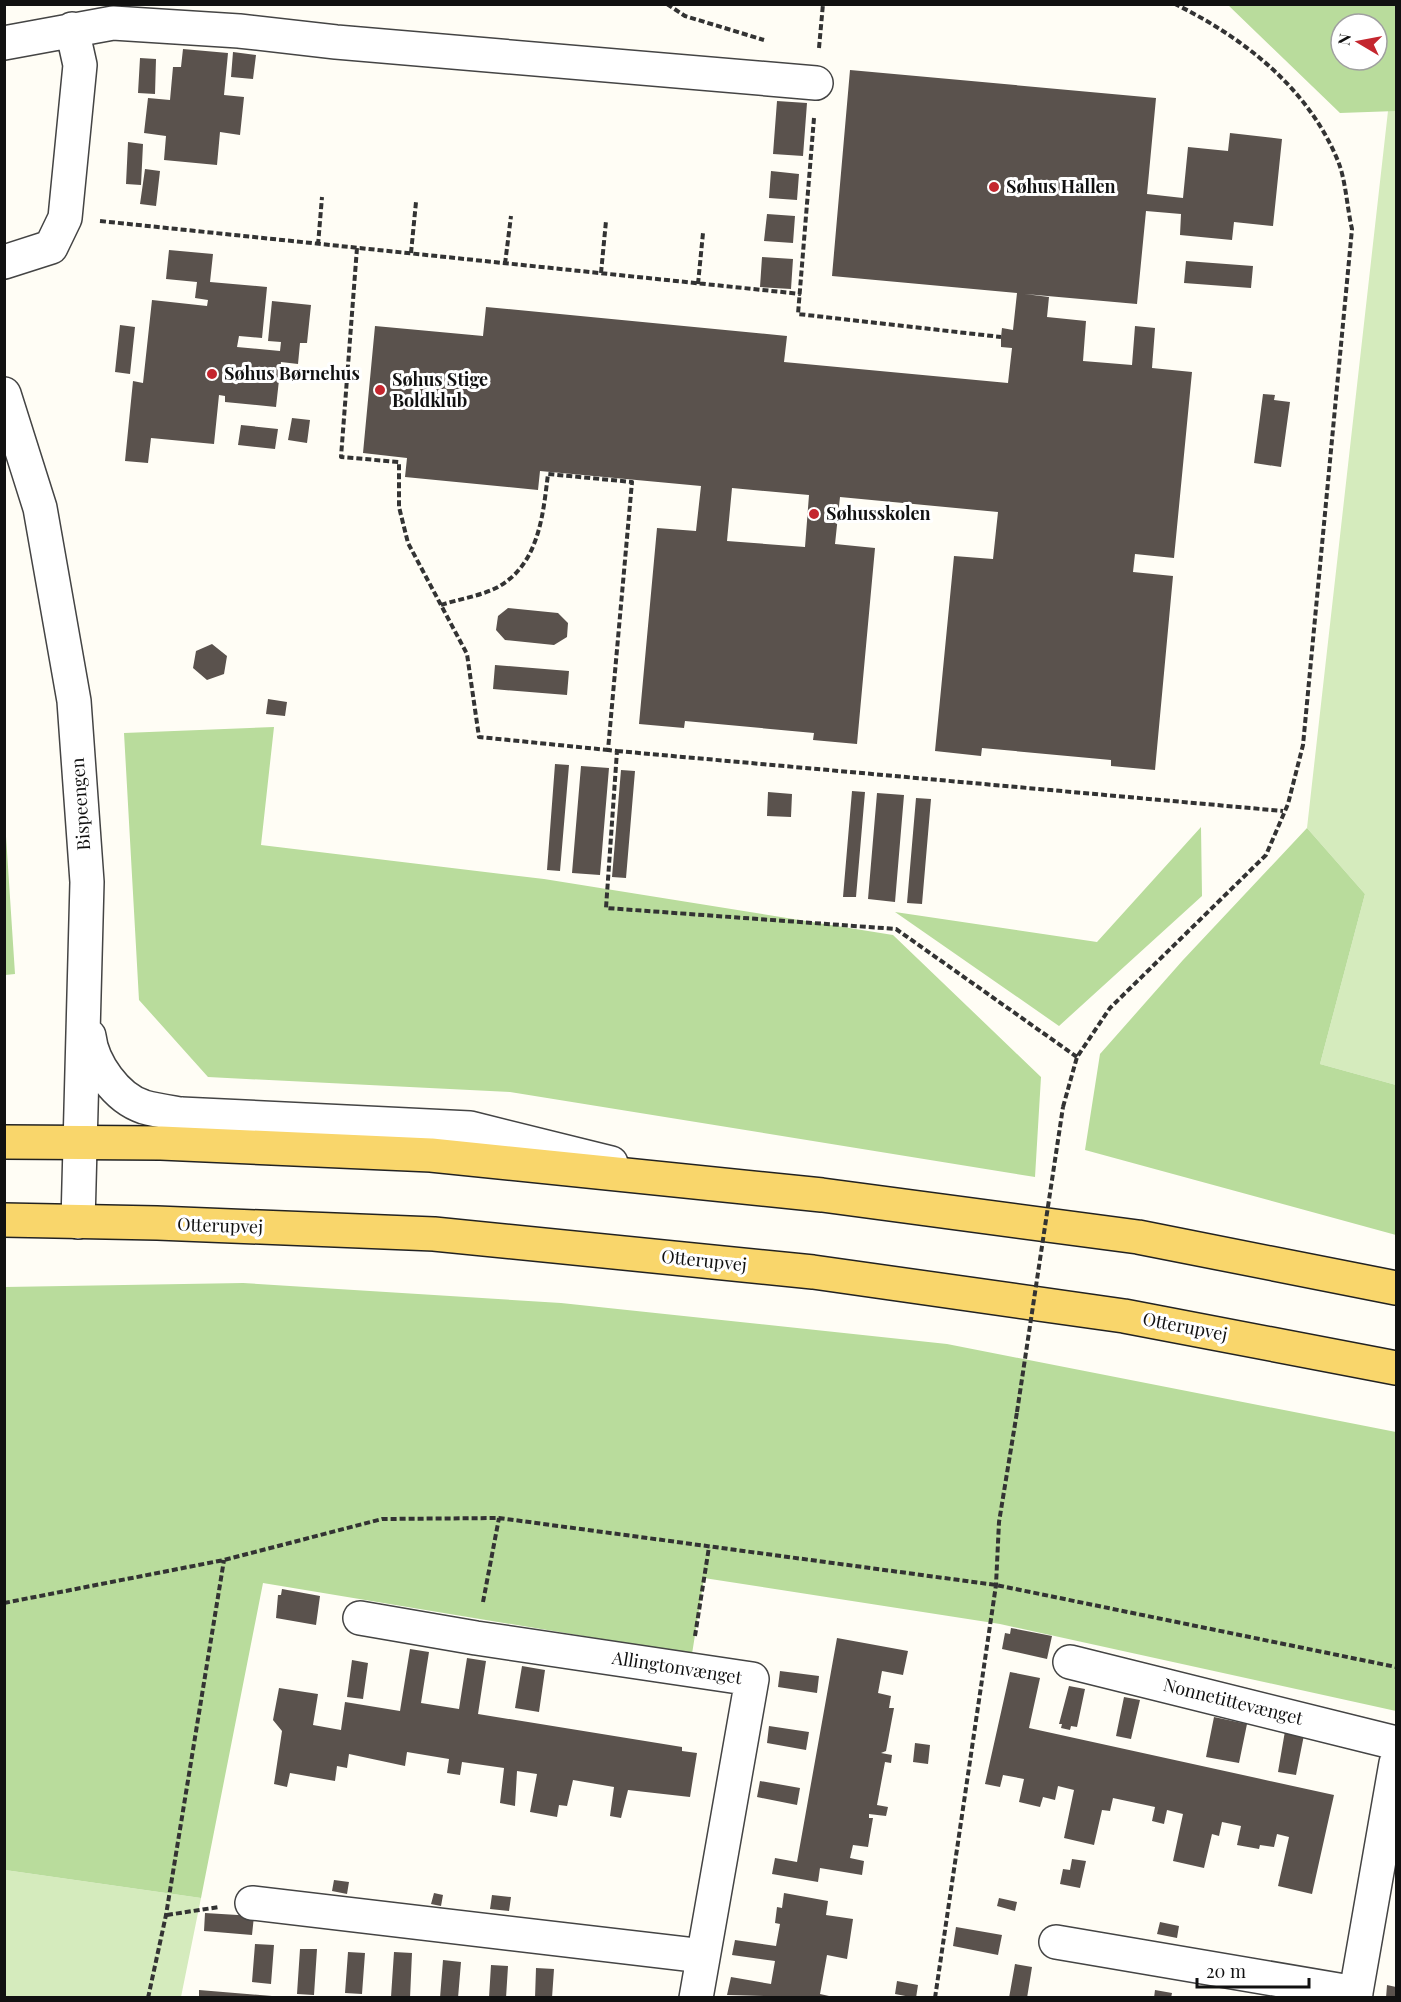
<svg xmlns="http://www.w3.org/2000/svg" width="1401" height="2002" font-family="'Playfair Display',serif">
  <rect width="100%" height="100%" fill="#fffdf5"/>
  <path fill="#d5ebbd" d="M1388 111H1396V1085L1320 1064 1365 894 1307 828Z
    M5 1870 201 1898 181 1997 5 1998Z"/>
  <path fill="#b9dc9c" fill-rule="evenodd" d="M1228 5H1396V111L1340 113ZM1341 24H1377V60H1341Z
    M274 727 261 845 544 879 893 935 1041 1077 1035 1177 510 1092 208 1077 139 1000 124 733Z
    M5 821 15 974 5 975H4Z
    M1201 827 1202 896 1059 1026 895 912 1097 942Z
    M1307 828 1365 894 1320 1064 1396 1085V1235L1085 1150 1100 1054 1183 960Z
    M243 1283 561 1303 947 1344 1396 1432V1711L1000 1624 704 1578 692 1654 263 1583 201 1898 5 1870V1287Z"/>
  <path fill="#5a524d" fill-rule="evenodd" d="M183 49 228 53 224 95 244 97 240 135 220 132 217 165 164 160 166 136 144 133 148 98 170 100 173 67H181Z
    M233 52 256 55 253 79 231 77Z
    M140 58 156 59 155 94 138 93Z
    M850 70 1156 98 1147 194 1183 198 1188 147 1228 151 1230 133 1282 139 1273 226 1234 222 1232 240 1180 235 1181 214 1146 211 1137 304 1025 294 1049 297 1047 317 1086 321 1083 361 1132 365 1135 326 1155 328 1152 368 1192 372 1174 558 1135 554 1133 572 1173 576 1155 770 1111 766V760L982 748 981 756 935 751 954 556 993 559 998 512 840 497 835 544 875 548 857 744 813 740 814 733 685 721 684 728 639 724 657 528 696 531 701 486 540 471 538 490 405 477 407 458 363 453 375 326 483 336 486 307 787 336 784 362 1008 383 1012 348 1001 347V337L1002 328 1013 330 1017 293 832 276ZM732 488 809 495 805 547 727 541Z
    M777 101 807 103 803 156 773 154Z
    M128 142 143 144 141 185 126 184Z
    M145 169 160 171 156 206 140 204Z
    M771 171 799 174 797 200 769 198Z
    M767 214 795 216 793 243 764 241Z
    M169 250 213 254 210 282 267 287 262 338 239 336 237 347 280 351 281 342 268 341 272 301 311 305 307 343H300L298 364 281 362 276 407 225 402V396L219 395 214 444 151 438 148 463 125 461 133 381 143 383 152 300 207 306 208 300 195 298 197 282 166 279Z
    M762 257 793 259 791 289 760 287Z
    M1186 261 1253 266 1251 288 1184 283Z
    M120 325 135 327 130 374 115 372Z
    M1263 394 1275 395 1274 400 1290 402 1281 467 1254 463Z
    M292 418 310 420 307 443 288 440Z
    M241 425 278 429 275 449 238 445Z
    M508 608 558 613 568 623 567 637 554 645 505 640 496 630 498 616Z
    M212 644 227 656 224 674 207 680 193 668 196 651Z
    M495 665 569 671 567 695 493 689Z
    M268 699 287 702 285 716 266 714Z
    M555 764 569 765 560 871 547 870Z
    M581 766 609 768 600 875 572 873Z
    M621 770 635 771 626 878 612 877Z
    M852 791 865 792 856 897H843Z
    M768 792 792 794 791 817 767 816Z
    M877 793 904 795 895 902 868 899Z
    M916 798 931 799 922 904 907 903Z
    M282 1589 320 1596 316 1625 276 1618 278 1595H281Z
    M1011 1628 1052 1636 1047 1659 1002 1649 1005 1633 1010 1634Z
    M837 1638 908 1651 903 1675 882 1671 878 1693 891 1696 889 1708H894L886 1751 881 1753 892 1755 891 1763 885 1762 877 1805 888 1807 886 1816 869 1814V1818H873L868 1847 853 1845 850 1858 864 1861 862 1875 820 1868 818 1882 772 1874 775 1858 797 1862Z
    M410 1649 429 1652 421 1703 459 1709 467 1658 486 1661 478 1714 682 1747V1751L697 1753 690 1797 628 1790 621 1818 610 1816 614 1787 573 1780 567 1806 559 1805 557 1817 530 1812 537 1774 517 1771 515 1806 500 1803 504 1768 462 1762 460 1775 447 1773 449 1759 407 1752 405 1766 349 1754 347 1768 337 1766 335 1781 290 1773 287 1787 274 1784 282 1731 273 1720 279 1688 318 1694 313 1725 341 1730 345 1702 400 1711Z
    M352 1660 368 1663 363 1699 347 1697Z
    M522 1666 545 1670 539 1712 515 1708Z
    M780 1671 819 1676 817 1693 778 1687Z
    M1010 1672 1040 1678 1029 1728 1334 1795 1312 1894 1278 1886 1289 1837 1277 1834 1274 1847 1260 1845 1259 1849 1237 1845 1241 1826 1222 1822 1219 1836 1212 1834 1204 1868 1173 1861 1183 1814 1167 1810 1164 1824 1152 1821 1155 1807 1113 1798 1110 1811 1102 1810 1094 1845 1064 1838 1074 1790 1058 1786 1055 1800 1043 1797 1040 1807 1019 1802 1024 1779 1003 1775 1000 1787 985 1784Z
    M1069 1686 1085 1689 1077 1727 1071 1726 1070 1730 1061 1728 1062 1724H1059Z
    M1124 1697 1140 1700 1131 1739 1116 1736Z
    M1214 1717 1247 1724 1239 1763 1206 1757Z
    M769 1726 809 1732 806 1750 767 1743Z
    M1285 1731 1304 1735 1296 1775 1278 1772Z
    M915 1743 930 1745 928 1764 913 1762Z
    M760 1781 800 1788 797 1805 757 1797Z
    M1072 1859 1086 1861 1080 1888 1060 1884 1063 1869 1070 1870Z
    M334 1880 349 1882 347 1894 332 1891Z
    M434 1893 443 1895 441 1906 431 1904Z
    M784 1893 828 1901 826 1915 853 1919 847 1959 827 1955 820 1994 838 1998 727 1995 731 1977 771 1984 775 1961 732 1955 735 1940 776 1946 780 1924 775 1923 777 1907 782 1908Z
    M492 1895 511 1897 509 1911 490 1909Z
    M999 1898 1017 1902 1015 1911 997 1906Z
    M205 1913 254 1916 252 1935 204 1931Z
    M1160 1922 1179 1926 1177 1938 1157 1934Z
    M956 1927 1002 1935 998 1955 953 1946Z
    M255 1944 274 1945 271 1984 252 1982Z
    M300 1949H317L314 1995 297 1994Z
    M348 1952 365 1953 362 1994 345 1993Z
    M394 1952 412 1953 410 1998 391 1997Z
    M443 1960 461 1962 458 1998H440Z
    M1015 1964 1032 1967 1027 1998H1009Z
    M491 1965 508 1966 506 1998H489Z
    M536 1968 554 1969 552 1998H535Z
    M897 1981 918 1985 916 1998 895 1994Z
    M1387 1985 1396 1987V1998H1386Z
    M199 1990 272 1996V1998H199Z
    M1155 1990 1172 1993 1171 1998H1154Z"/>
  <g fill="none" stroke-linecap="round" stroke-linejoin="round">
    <g stroke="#444" stroke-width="36">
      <path id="minor" d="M4 43 113 23 239 31 336 42 816 83
        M4 262 51 247 65 218 80 65 72 29
        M4 394 40 508 74 701 87 882 78 1222
        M89 1036C92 1063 116 1098 144 1107 155 1110 169 1112 181 1114L470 1128 611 1163
        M360 1618 476 1638 752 1679 696 1998
        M1070 1662 1396 1743
        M252 1903 703 1956
        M1056 1942 1356 1993
        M1355 1998 1396 1763"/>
    </g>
    <g stroke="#222" stroke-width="36">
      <path id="major" d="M4 1142 161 1143 431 1155 822 1195 1138 1237 1396 1288
        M4 1220 157 1223 434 1234 813 1272 1124 1316 1396 1368"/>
    </g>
    <path stroke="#333" stroke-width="4" stroke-dasharray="6 3" stroke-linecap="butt" d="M667 4 685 16 764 40
      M819 48 823 4
      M814 118 798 314 1001 337
      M100 221 801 294
      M318 245 322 197
      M357 248 341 457 399 462V507L408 543 467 654 479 737 608 750
      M411 253 416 202
      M505 264 511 216
      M601 273 606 221
      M698 284 703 233
      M441 605C459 599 481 596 498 587 539 564 543 515 548 474L632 482 608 750 617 751 606 908 896 929 1077 1057
      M617 751 1283 811
      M1063 1107 1077 1057 1110 1008 1266 855 1288 804 1303 745 1352 229C1347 208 1346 181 1338 161 1308 88 1244 38 1175 4
      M483 1602 499 1518
      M4 1603 224 1560 382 1519 499 1518 996 1585 1396 1667
      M695 1636 709 1547
      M167 1915 219 1907
      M148 1998 166 1915 224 1560
      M935 1998 996 1585 999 1522 1017 1412"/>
    <use href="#minor" stroke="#fff" stroke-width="33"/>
    <use href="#major" stroke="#f9d66b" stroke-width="33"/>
    <path stroke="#333" stroke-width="4" stroke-dasharray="6 3" stroke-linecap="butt" d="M1017 1412 1063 1107"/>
  </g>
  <g fill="#c4262e" stroke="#fff" stroke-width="2">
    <circle cx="994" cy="187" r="6"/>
    <circle cx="212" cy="374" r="6"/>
    <circle cx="380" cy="390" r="6"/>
    <circle cx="814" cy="514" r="6"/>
  </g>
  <g text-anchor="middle" stroke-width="6" stroke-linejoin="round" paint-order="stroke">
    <g font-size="18" font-weight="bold" fill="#111" stroke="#fff" text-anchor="start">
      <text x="1006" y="193">Søhus Hallen</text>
      <text x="224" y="380">Søhus Børnehus</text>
      <text x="392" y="386">Søhus Stige<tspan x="392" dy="21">Boldklub</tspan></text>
      <text x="826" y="520">Søhusskolen</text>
    </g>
    <g font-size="18" fill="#111" stroke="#fff">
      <text transform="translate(81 804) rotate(-94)" y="6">Bispeengen</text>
      <text transform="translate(220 1226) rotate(2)" y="6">Otterupvej</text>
      <text transform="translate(704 1261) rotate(6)" y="6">Otterupvej</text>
      <text transform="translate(1185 1327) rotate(11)" y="6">Otterupvej</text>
      <text transform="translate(677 1668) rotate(9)" y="6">Allingtonvænget</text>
      <text transform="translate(1233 1702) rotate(14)" y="6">Nonnetittevænget</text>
    </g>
  </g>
  <rect width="1401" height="2002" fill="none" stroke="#111111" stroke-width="12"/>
  <g transform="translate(1359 42) rotate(280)"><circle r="28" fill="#ffffff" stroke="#a0a0a0" stroke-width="1.5"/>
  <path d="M0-4.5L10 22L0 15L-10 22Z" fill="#c4262e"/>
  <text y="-9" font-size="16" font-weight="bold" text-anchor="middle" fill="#111111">N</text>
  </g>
  <path d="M1197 1978v9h112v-9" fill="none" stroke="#111111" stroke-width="3"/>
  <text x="1206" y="1978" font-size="18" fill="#111111" stroke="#ffffff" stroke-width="4.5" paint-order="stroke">20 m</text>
</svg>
